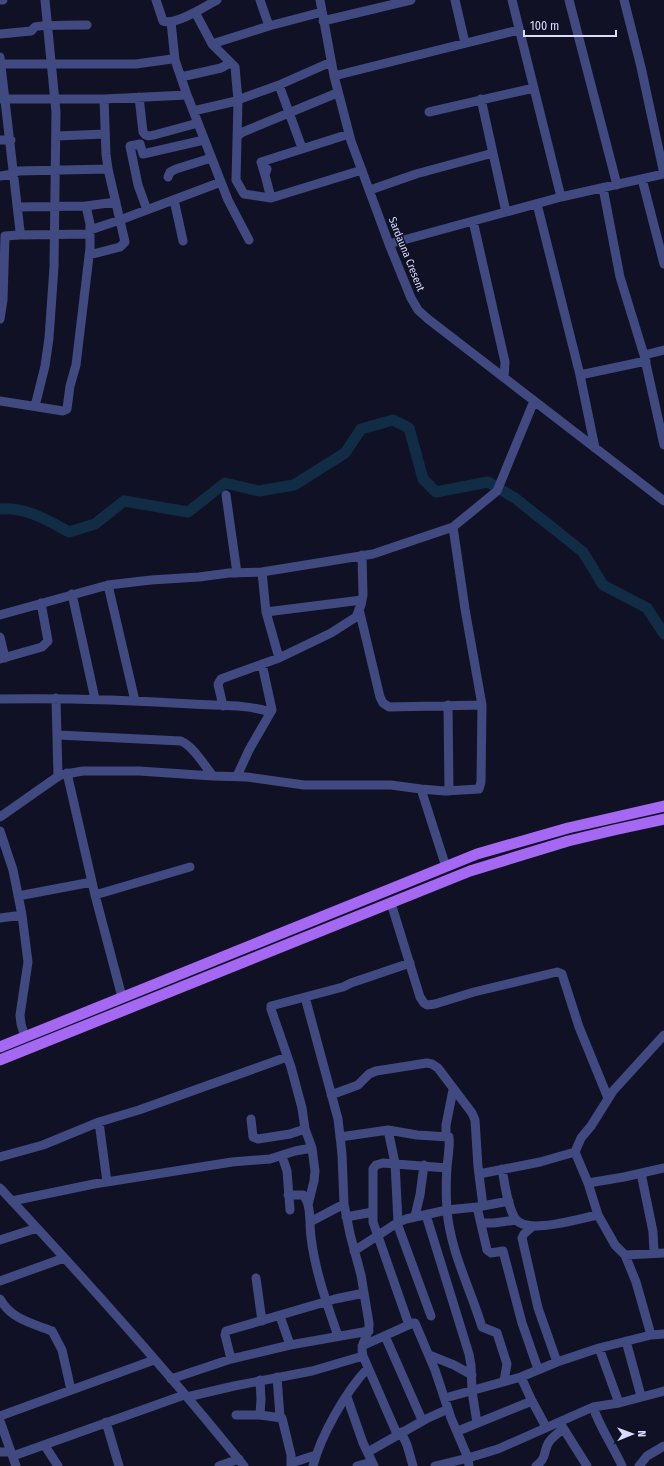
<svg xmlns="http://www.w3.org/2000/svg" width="664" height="1466" font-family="'Fira Sans Condensed',sans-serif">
  <rect width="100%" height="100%" fill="#111125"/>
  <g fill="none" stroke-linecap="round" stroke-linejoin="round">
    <path stroke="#102d45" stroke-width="11" d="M0 509C26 507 47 520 69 532L95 524 124 501 188 512 225 483 259 491 294 485 345 453 361 429 393 420 409 428 423 479 436 492 488 482 515 498 583 552 603 585 647 608 664 634"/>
    <path stroke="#404a81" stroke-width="9" d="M0 0H3
      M156 0 163 21C175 26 206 6 217 0
      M260 0 269 26
      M320 0 334 76 351 141 389 244 411 298 418 310 428 319 664 501
      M455 0 465 43
      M512 0 561 197
      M569 0 617 185
      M624 0 641 67 664 174
      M195 12 212 44 235 67 238 100 236 180 244 194 271 198 362 170
      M323 21 411 0
      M171 22 175 60
      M0 34 31 31C33 30 33 28 35 27 38 25 80 25 87 25
      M212 44 269 26 322 12
      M0 57 20 231 19 235
      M0 64H136L172 59 175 60 187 95 228 200 249 240
      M334 76 519 30
      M181 77 221 68 230 63
      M279 85 302 148
      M139 97 143 132C146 137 149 136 154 135L198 123
      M0 99H104L187 95
      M481 99 506 212
      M193 111 232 102 279 85 331 62
      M429 112 534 88
      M56 136 105 134
      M237 136 243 132 337 93
      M0 140H11
      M267 169 265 175 271 198
      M265 175 261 162 349 134
      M0 176 13 174 18 171 108 169
      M168 177 170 172 176 169 211 158
      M642 179 664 264
      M603 188 620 277 644 355 664 445
      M370 190 416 174 493 153
      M174 200 183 241
      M537 204 580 375 595 448
      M17 207 86 206 116 202
      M147 210 138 185 130 146 140 144 143 154 204 140
      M473 221 505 362 504 378
      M90 230 120 220 221 182
      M389 244 561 197 664 174
      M89 255 120 247 125 242 108 169 106 154 104 99
      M0 319 3 300 5 236 19 235 90 234
      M644 355 664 350
      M580 375 646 361
      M0 401 63 411 67 409 70 386 76 365 90 248V224L86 206
      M35 406 45 366 49 338 54 267 56 112 45 0
      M226 495 237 573
      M262 572 266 612 279 658
      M108 585 135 701
      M72 594 95 699
      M359 609 380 697 383 703 389 707 482 705
      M266 612 362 600
      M0 615 108 585 151 580 199 577 229 573 262 572 373 554 453 527 497 491 534 401
      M0 637 5 658
      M0 659 42 647 48 641 41 603
      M56 698 58 777
      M0 699C64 698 128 700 192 704 218 706 246 704 270 712
      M448 705 449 791
      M223 706 218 684 221 679 279 658 331 633 356 617 361 605 363 595 362 555
      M58 735 181 741C194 747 204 765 213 776
      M67 773 95 895 122 997
      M237 776 249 750 272 710 262 664
      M421 789 446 867
      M0 817 60 775 83 771H139L213 776 247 777 304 785H391L421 789 445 791 479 789 481 782 482 705 465 609 453 527
      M0 831 13 870 22 915 28 962 20 1015 21 1024 25 1037
      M95 895 190 867
      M18 896 92 882
      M391 903 420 997 424 1003 427 1005 435 1004 474 992 557 972 562 974 579 1027 608 1098
      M0 918 22 915
      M305 997 338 1119 342 1154 344 1204 350 1234 361 1275 369 1323C370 1337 359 1341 363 1356L397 1434
      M331 1095 358 1085 369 1074 376 1071 427 1063 432 1064 438 1068 472 1113 475 1120 478 1167 483 1206
      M251 1119 253 1137 258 1139 290 1134 305 1129
      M99 1122 107 1182
      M388 1130 395 1163 398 1222
      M446 1136V1125L453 1090
      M340 1137 388 1130 417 1135 449 1137C450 1146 448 1157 447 1167 446 1181 446 1196 447 1210 450 1250 470 1288 482 1327L497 1333 507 1364 504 1381
      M575 1152 588 1183 598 1215 615 1245 625 1255 636 1282 651 1335
      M282 1156 287 1171 290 1210
      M0 1157 43 1145 99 1122 139 1110 287 1057
      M502 1169C505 1184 507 1205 515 1218 525 1236 581 1218 598 1215
      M641 1173 653 1232 654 1253
      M479 1174 540 1162 575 1152 581 1138 591 1126 613 1091 664 1035
      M588 1183 624 1177 664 1168
      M0 1188C84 1278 167 1370 244 1466
      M288 1195H303C312 1205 309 1224 311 1237 315 1271 327 1304 338 1336
      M12 1201 94 1184 232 1162 270 1159 295 1151 312 1148
      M308 1205 314 1181 315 1171 312 1148 305 1129 302 1108 291 1067 271 1009V1006L343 987 351 983 410 963
      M477 1207 487 1250 491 1253 503 1251 522 1323 538 1369
      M426 1215 469 1354 471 1365 472 1391 477 1423
      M415 1216 420 1195 424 1165
      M346 1217 373 1212
      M310 1222 344 1204
      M397 1223 431 1316
      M481 1223H494L516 1220
      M533 1226 524 1234 522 1238 538 1308 557 1362
      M0 1240 37 1228
      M354 1251 397 1223 406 1219 447 1210 477 1207 509 1201
      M625 1255 664 1253
      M256 1278 262 1321
      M0 1281 64 1258
      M0 1299C11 1319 31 1323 52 1331L62 1350 71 1390
      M280 1316 290 1345
      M409 1325 373 1222V1169L376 1165 383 1163 447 1168
      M385 1336 422 1420
      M626 1341 641 1396
      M362 1346 413 1323H415L435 1370 451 1418 468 1458 469 1466
      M599 1348 619 1403
      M429 1355 454 1365 472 1375
      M231 1359 225 1335 226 1331 335 1299 364 1293
      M277 1377 280 1417
      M521 1377 532 1401 546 1427
      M171 1379 231 1359 290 1345 369 1331
      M187 1397 234 1386 312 1371 363 1356
      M347 1397 363 1443 374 1466
      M445 1398 521 1377 557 1362 599 1348 651 1335 664 1334
      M593 1407C600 1428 613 1446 622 1466
      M236 1415H260L282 1418 291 1455V1466
      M260 1415 261 1399 260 1380
      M0 1416 154 1360
      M0 1421 16 1466
      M106 1422 119 1466
      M560 1423 587 1466
      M458 1431 532 1401
      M401 1432 407 1445 413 1466
      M45 1446 58 1466
      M0 1452H11
      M368 1452 426 1419 448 1409
      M13 1456 184 1395
      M291 1463 316 1455
      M219 1466 239 1459
      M313 1466C321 1435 346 1391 368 1368
      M357 1466 372 1462
      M435 1466 468 1458 498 1449 593 1407 619 1403 664 1391
      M536 1466C546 1458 543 1456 547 1446 549 1439 558 1433 563 1429
      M639 1466 647 1456 664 1446"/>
    <path stroke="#a568f3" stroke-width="11" d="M0 1047 477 854 568 828 664 806
      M0 1060 470 871 568 841 614 830 664 819"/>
  </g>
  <g text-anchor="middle" stroke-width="3" stroke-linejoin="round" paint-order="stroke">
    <g font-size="11" fill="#d9dbfc" stroke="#111125">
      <text transform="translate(407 254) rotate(68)" y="4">Sardauna Cresent</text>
    </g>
  </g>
  <g transform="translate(632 1434) rotate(89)" stroke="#111125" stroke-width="3" paint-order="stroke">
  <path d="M0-3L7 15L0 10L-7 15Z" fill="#d9dbfc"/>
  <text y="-6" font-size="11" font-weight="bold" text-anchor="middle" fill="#d9dbfc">N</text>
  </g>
  <path d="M524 30v6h92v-6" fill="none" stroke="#d9dbfc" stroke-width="2"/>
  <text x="530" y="30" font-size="12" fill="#d9dbfc" stroke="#111125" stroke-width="3" paint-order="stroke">100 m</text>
</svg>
